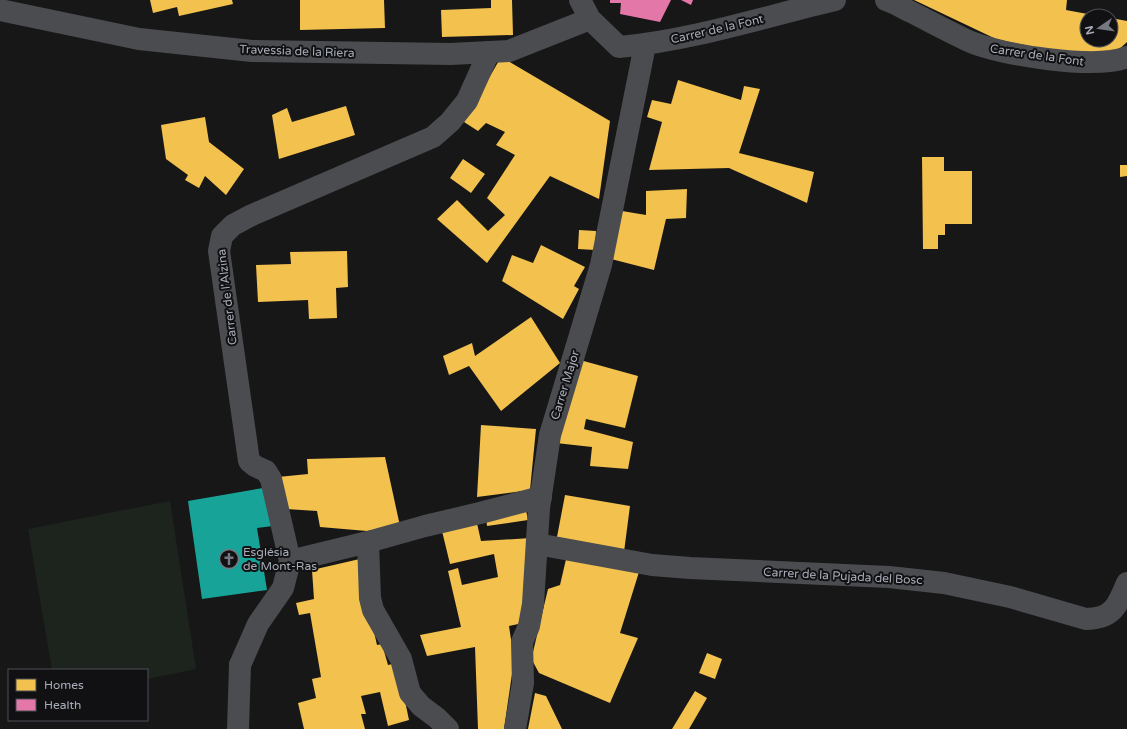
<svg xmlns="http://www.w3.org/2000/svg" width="1127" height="729" font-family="'Varela Round',sans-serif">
  <rect width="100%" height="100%" fill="#171717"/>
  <path fill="#1d241e" d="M170 501 196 669 147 679V670H52L28 529Z"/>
  <path fill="#f2c14e" d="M150 0H232L233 4 179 16 177 7 153 13Z
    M300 0H384L385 28 300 30Z
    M491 0H512L513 35 442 37 441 10 491 8Z
    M914 0H1067L1066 10 1093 15 1087 16V40H1111V18L1127 21V42L1115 53 1048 50 996 39Z
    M501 57 610 121 599 199 550 176 487 263 437 219 457 200 488 231 505 215 487 198 515 155 496 145 505 132 486 123 478 131 464 122Z
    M678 80 741 100 744 86 760 89 739 153 814 172 807 203 729 168 649 170 662 122 647 117 652 100 671 104Z
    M346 106 355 135 279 159 272 115 287 108 292 122Z
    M205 117 209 142 244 169 226 195 205 176 199 188 185 180 188 175 166 159 161 125Z
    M922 157H944V171H972V224H945V235H938V249H923Z
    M463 159 485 174 471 193 450 178Z
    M1120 165H1127V176L1120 177Z
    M687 189 686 218 666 219 654 270 611 259 622 211 646 215V191Z
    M579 230 596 231 595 250 578 249Z
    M541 245 585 267 574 286 579 289 563 319 502 281 512 255 533 263Z
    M347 251 348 287 336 288 337 318 309 319 308 300 258 302 256 265 291 264 290 252Z
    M531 317 560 363 501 411 469 366 449 375 443 356 472 343 475 356Z
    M580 360 638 376 625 428 586 419 584 429 633 442 628 469 590 466 592 447 556 443Z
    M481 425 536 429 530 490 477 497Z
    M385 457 400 526 367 531 320 527 317 511 286 509 278 477 308 474 307 459Z
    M565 495 630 506 624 552 557 537Z
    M526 510 528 520 487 526 486 517Z
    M476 519 481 541 531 538 523 623 509 626 514 660 504 729H478L475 647 427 656 420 635 461 627 448 571 458 568 462 585 498 577 494 554 450 564 441 527Z
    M567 555 639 572 620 633 638 638 610 703 539 673 532 660 533 652 548 589 560 585Z
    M364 558 366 597 377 645 382 644 388 665 397 663 409 720 388 726 380 692 361 696 366 714H361L365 729H304L298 703 316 698 312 679 321 677 310 613 299 615 296 603 314 599 312 570Z
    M707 653 722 659 715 679 699 673Z
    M695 691 707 698 689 729H672Z
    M535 693 546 696 562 729H528Z"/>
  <path fill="#e377a8" d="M610 0H671L660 22 620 14 621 3H610Z
    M681 0H693L691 5Z"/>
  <path fill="#17a398" d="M263 488 273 526 257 528 267 590 202 599 188 501Z"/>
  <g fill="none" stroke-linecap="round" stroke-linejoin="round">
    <path stroke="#4b4c50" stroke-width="22" d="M368 542 370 598 373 610 401 659 410 693 421 706 437 718 448 729
      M290 561 271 479 266 471 255 466 249 461 219 251 222 236 233 225 252 215 433 137 450 122 467 101 489 52
      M240 665 258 624 283 588 290 561 368 542 425 526 480 513 541 497"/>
    <path stroke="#4b4c50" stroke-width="22" d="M580 0 590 19 619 47C693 40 763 17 835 0
      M886 0C895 3 903 8 911 12 931 22 951 33 971 42 1002 55 1096 70 1127 57
      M0 10 139 39 252 51 451 54 509 51 590 19
      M537 544 652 565 690 568 889 577 944 583 1010 597 1086 619C1113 619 1118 605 1127 583
      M238 729 240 665
      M515 729 523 683 522 642 529 626 533 604 539 508 550 435 601 265 645 45"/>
  </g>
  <defs>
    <g id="church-ring" transform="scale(1)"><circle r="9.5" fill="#111113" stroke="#757880" stroke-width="1.5"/><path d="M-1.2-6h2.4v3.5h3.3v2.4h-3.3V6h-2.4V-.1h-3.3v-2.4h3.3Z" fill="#757880"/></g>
  </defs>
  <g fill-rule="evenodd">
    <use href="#church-ring" x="229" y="559"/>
  </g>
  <g text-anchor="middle" stroke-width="4" stroke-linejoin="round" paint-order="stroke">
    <g font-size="12" fill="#a8adb8" stroke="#111113">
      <text transform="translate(717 29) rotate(-13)" y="4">Carrer de la Font</text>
      <text transform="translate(297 51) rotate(2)" y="4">Travessia de la Riera</text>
      <text transform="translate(1037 55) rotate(8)" y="4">Carrer de la Font</text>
      <text transform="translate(227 297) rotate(-97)" y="4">Carrer de l'Alzina</text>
      <text transform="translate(565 385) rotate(-73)" y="4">Carrer Major</text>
      <text transform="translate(843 576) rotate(3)" y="4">Carrer de la Pujada del Bosc</text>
    </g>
    <g font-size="12" fill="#a8adb8" stroke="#111113" text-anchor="start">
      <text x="243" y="556">Església<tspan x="243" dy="14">de Mont-Ras</tspan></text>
    </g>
  </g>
  <rect x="8" y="669" width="140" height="52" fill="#111113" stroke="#4d4f55"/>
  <rect x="16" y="679" width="20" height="12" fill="#f2c14e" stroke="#4d4f55"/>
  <text x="44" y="689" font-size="12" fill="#a8adb8">Homes</text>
  <rect x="16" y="699" width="20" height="12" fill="#e377a8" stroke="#4d4f55"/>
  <text x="44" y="709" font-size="12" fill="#a8adb8">Health</text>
  <g transform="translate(1099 28) rotate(257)"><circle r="19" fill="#111113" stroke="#4d4f55"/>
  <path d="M0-3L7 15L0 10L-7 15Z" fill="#757880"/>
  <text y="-6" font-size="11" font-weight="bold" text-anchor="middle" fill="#a8adb8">N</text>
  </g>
</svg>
